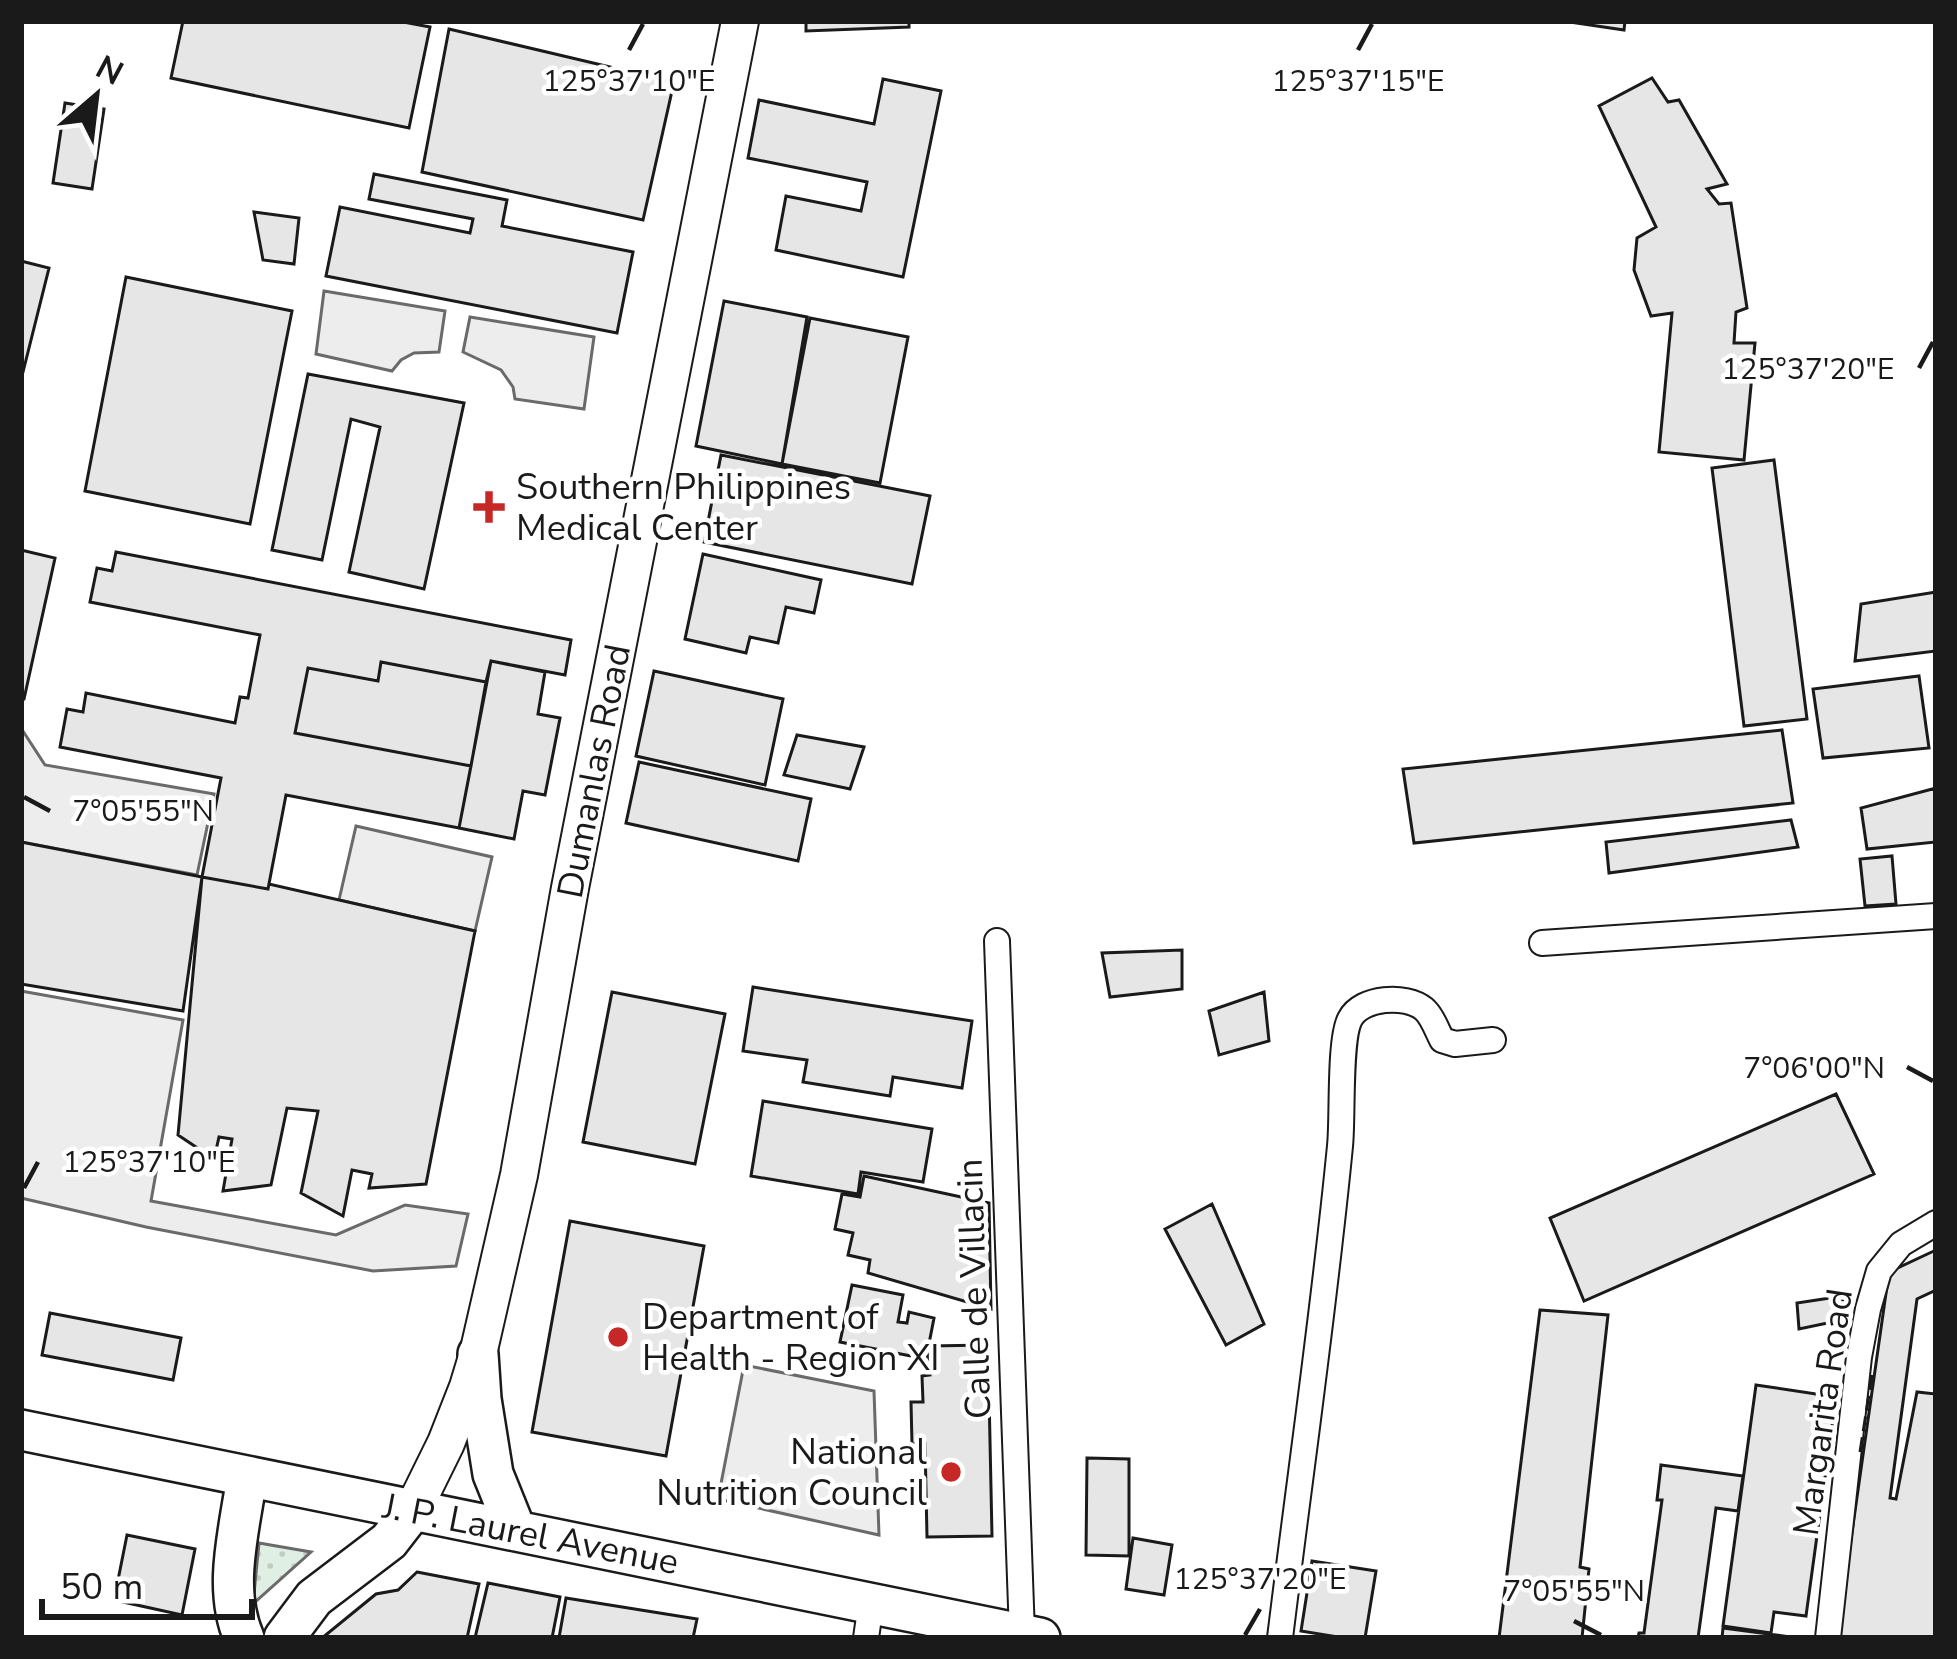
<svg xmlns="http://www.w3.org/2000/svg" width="1957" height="1659" font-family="'Nunito Sans',sans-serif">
  <defs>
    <pattern id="grass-dots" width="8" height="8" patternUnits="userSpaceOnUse" patternTransform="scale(3)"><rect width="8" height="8" fill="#e0efe3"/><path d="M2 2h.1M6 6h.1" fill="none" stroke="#c0ccc2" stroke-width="1.8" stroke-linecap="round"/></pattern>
  </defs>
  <rect width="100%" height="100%" fill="#fff"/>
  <path fill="url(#grass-dots)" stroke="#6a6a6a" stroke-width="3" d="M259 1543 311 1552 253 1604Z"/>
  <path fill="#ededed" stroke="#6a6a6a" stroke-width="3" d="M324 291 445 311 439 352 414 353 401 360 392 371 316 354Z
    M470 317 594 337 584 409 515 399 513 387 501 370 463 352Z
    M21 728 45 765 214 794 197 875 21 842Z
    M356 826 492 857 475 931 339 900Z
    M21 991 183 1020 151 1201 336 1235 405 1205 468 1214 456 1266 373 1271 146 1227 21 1198Z
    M744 1365 874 1391 879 1535 718 1499Z"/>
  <path fill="#e6e6e6" stroke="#1a1a1a" stroke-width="3" d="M183 21H398L430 27 409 128 171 78Z
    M806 21H909V27L806 31Z
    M1563 21H1625L1624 30Z
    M449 29 674 82 643 220 422 172Z
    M1652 78 1668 102 1679 100 1727 184 1707 189 1719 204 1731 203 1747 308 1736 312 1734 343H1755L1744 460 1659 452 1672 313 1651 316 1634 270 1637 238 1656 227 1599 106Z
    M883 79 941 91 903 277 776 250 786 196 861 211 867 182 748 158 759 100 874 124Z
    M65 103 104 109 92 189 53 183Z
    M374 174 507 200 502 226 633 252 617 333 326 276 340 207 470 233 473 219 369 199Z
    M254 212 299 218 294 264 263 260Z
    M21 261 49 268 21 380Z
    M126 277 292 311 250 524 85 491Z
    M724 301 807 317 782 464 696 446Z
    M810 318 908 337 880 483 782 464Z
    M308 374 464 403 424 589 349 572 380 427 351 419 322 560 272 550Z
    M721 455 930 496 912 584 704 542Z
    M1774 460 1807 719 1744 726 1712 468Z
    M21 550 55 558 24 699H21Z
    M116 552 571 640 565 675 491 661 486 682 381 662 378 681 308 668 295 733 471 766 459 828 286 795 268 889 202 877 221 778 60 747 67 709 83 712 86 693 235 723 240 697 248 698 260 635 90 602 97 568 112 571Z
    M703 554 821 580 814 613 786 607 778 643 750 637 746 653 685 639Z
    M1936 592V651L1855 661 1861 604Z
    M491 661 545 672 538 714 560 718 545 795 523 791 514 839 459 828Z
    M381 662 486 682 471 766 295 733 308 668 378 681Z
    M654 671 783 699 765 785 636 756Z
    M1919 676 1929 748 1823 758 1813 689Z
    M1782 730 1793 803 1414 843 1403 769Z
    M797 735 864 747 850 789 784 775Z
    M639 762 811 799 798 861 626 823Z
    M1936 788V842L1867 849 1861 808Z
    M1791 820 1798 847 1609 873 1606 842Z
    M21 842 202 877 183 1011 21 984Z
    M1892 856 1896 904 1865 906 1860 859Z
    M202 877 268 889 269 884 475 931 426 1184 369 1188 372 1174 352 1170 343 1216 301 1193 318 1111 287 1108 271 1185 223 1191 232 1139 219 1137 214 1159 178 1135Z
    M1182 950V989L1110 997 1102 953Z
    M753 987 972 1021 962 1088 893 1077 890 1096 803 1082 807 1060 743 1051Z
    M612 992 725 1014 695 1164 583 1142Z
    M1264 992 1269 1041 1219 1055 1209 1011Z
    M1836 1094 1874 1174 1584 1301 1550 1218Z
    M763 1101 932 1129 923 1182 861 1172 858 1194 751 1176Z
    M864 1176 989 1203 991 1309 868 1273 870 1260 848 1255 853 1233 835 1229 842 1194 860 1197Z
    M1212 1204 1264 1324 1226 1345 1165 1229Z
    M570 1221 704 1246 666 1456 532 1432Z
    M1936 1250V1290L1917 1299 1890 1498 1896 1499 1917 1392 1936 1394V1638H1837L1889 1272Z
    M852 1285 903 1295 898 1322 907 1323 909 1312 934 1318 926 1359 840 1342Z
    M1843 1296 1842 1320 1799 1329 1797 1303Z
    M1540 1310 1608 1315 1580 1567 1589 1569 1582 1638H1499Z
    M50 1313 181 1338 173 1380 42 1355Z
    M988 1345 992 1536 927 1537 925 1443 912 1444 911 1402H923L922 1376 930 1375 929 1346Z
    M1756 1385 1836 1397 1806 1616 1774 1612 1771 1633 1723 1626Z
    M1087 1458 1129 1459V1556L1086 1555Z
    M1661 1465 1743 1476 1738 1511 1716 1508 1698 1638H1638L1639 1633H1644L1662 1500H1657Z
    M127 1535 195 1549 182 1615 114 1600Z
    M1133 1538 1172 1545 1164 1595 1126 1589Z
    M1312 1561 1376 1571 1365 1638H1344L1301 1631Z
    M417 1572 479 1584 467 1638H322L376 1594 398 1590Z
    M488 1583 560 1597 552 1638H475Z
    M566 1598 697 1619 693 1638H559Z
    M1723 1628 1798 1638H1722Z"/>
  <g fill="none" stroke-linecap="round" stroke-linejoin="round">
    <g stroke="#1a1a1a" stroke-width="28">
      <path id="minor" d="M997 941 1022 1634
        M1542 943 1936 916
        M866 1638 871 1603
        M1280 1638C1300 1474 1324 1311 1340 1146 1343 1118 1339 1039 1350 1019 1361 997 1406 994 1424 1009 1432 1016 1437 1030 1442 1040L1455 1044 1493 1040
        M1828 1638 1859 1357 1868 1309 1879 1271 1901 1244 1936 1223"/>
    </g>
    <g stroke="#1a1a1a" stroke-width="40">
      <path id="secondary" d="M413 1510 446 1443 468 1387 478 1354 519 1175 570 888 740 21"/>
    </g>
    <g stroke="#1a1a1a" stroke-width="44">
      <path id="primary" d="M478 1354 481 1399 493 1474 516 1531
        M21 1430 1040 1638
        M244 1638C222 1588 240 1528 247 1476
        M284 1638 314 1598 389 1541 413 1510"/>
    </g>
    <use href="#minor" stroke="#fff" stroke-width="24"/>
    <use href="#secondary" stroke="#fff" stroke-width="36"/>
    <use href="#primary" stroke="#fff" stroke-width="39"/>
    <path stroke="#1a1a1a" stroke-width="3" stroke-dasharray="15 6" stroke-linecap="butt" d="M1860 1452 1872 1375"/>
  </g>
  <path fill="none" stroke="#1a1a1a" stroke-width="4.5" d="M629 50 643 24M1358 50 1372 24M1919 368 1933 342M24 797 50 811M1907 1067 1933 1081M24 1188 38 1162M1574 1621 1601 1635M1245 1635 1260 1609"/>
  <g fill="#c62828" stroke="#fff" stroke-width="4.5">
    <path d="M483 489h12v12h12v12h-12v12h-12v-12h-12v-12h12z"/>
    <circle cx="618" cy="1337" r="12"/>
    <circle cx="951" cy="1472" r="12"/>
  </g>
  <g text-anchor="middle" stroke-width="9" stroke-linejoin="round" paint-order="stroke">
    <g font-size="36" fill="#1a1a1a" stroke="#fff" text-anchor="start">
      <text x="516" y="499">Southern Philippines<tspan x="516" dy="41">Medical Center</tspan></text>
      <text x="642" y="1329">Department of<tspan x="642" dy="41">Health - Region XI</tspan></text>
      <text x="927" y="1464" text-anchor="end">National<tspan x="927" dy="41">Nutrition Council</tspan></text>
    </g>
    <g font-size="36" fill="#1a1a1a" stroke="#fff">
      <text transform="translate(593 771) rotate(-79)" y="13">Dumanlas Road</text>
      <text transform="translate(973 1289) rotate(-92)" y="13">Calle de Villacin</text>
      <text transform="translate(1822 1412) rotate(-82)" y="13">Margarita Road</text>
      <text transform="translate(531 1533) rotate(11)" y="13">J. P. Laurel Avenue</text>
    </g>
  </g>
  <g font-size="30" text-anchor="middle" fill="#1a1a1a" stroke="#fff" stroke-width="9" stroke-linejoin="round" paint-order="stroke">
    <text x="629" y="91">125°37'10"E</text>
    <text x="1358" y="91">125°37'15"E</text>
    <text x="1808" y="379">125°37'20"E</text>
    <text x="143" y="821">7°05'55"N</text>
    <text x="1814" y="1078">7°06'00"N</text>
    <text x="149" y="1172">125°37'10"E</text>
    <text x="1260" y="1589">125°37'20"E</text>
    <text x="1574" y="1601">7°05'55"N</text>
  </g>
  <rect width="1957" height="1659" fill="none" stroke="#1a1a1a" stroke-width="48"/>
  <g transform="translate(96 96) rotate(28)" stroke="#ffffff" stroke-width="9" paint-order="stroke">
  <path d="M0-9L21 45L0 30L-21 45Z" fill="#1a1a1a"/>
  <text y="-18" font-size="33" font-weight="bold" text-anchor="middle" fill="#1a1a1a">N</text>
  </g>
  <path d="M42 1599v18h210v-18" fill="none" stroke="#1a1a1a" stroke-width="6"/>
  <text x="60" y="1599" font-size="36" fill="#1a1a1a" stroke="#ffffff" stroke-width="9" paint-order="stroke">50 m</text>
</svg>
